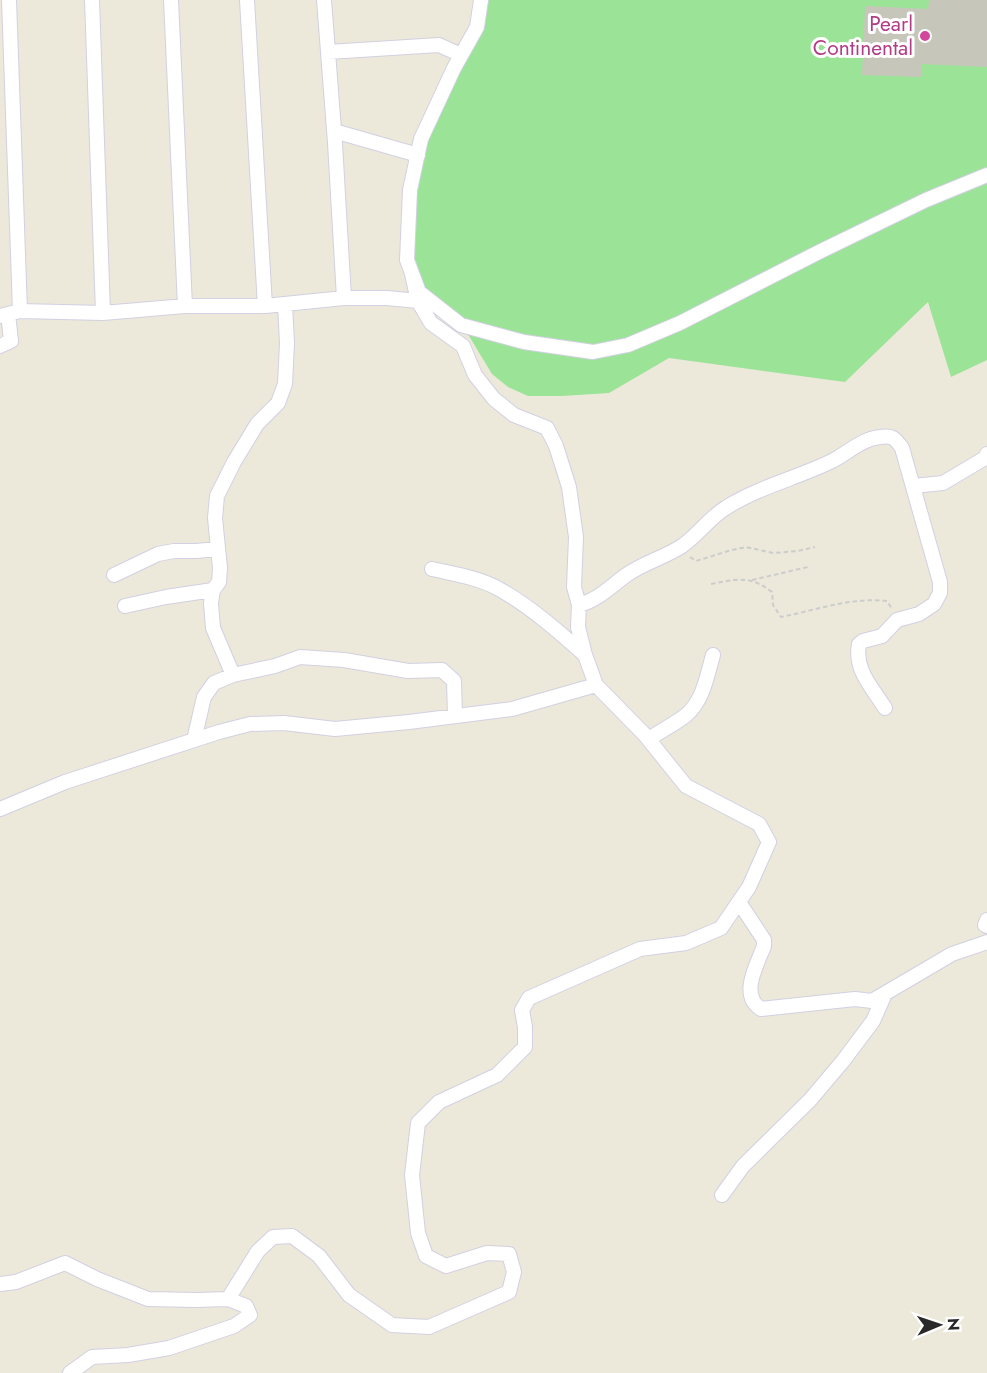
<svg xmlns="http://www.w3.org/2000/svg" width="987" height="1373" font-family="Jost,sans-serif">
  <rect width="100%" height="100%" fill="#ece9db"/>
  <path fill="#9ae397" d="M481 0H987V360L951 377 928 302 845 382 669 358 609 393 562 396H528L508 387 492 374 469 336 442 317 407 260 421 139 477 27Z"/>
  <path fill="#c7c6bb" d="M929 0H987V67L921 64V77L862 75 865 6 928 9Z"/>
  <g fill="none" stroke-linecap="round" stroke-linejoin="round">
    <g stroke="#d2d0e2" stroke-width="16">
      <path id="street" d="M9 0 20 311
        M92 0 103 313
        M171 0 185 306
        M247 0 265 306
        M324 0 335 143 344 298
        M481 0 477 27 454 68 421 139 410 190 407 260 419 292 461 325 524 342 593 352 628 345 680 323 821 251 926 200 987 175
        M328 52 439 45 461 55
        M334 131 418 155
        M0 316 20 311 103 313 185 306H265L344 298H387L418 301
        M0 346 11 341 8 314
        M913 486 943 483 985 458 987 454
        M432 569C454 574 480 578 499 589 531 607 558 631 585 655
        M114 575 158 554 174 551H196L218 549
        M579 605C598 600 610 587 625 576 642 563 664 558 682 546 698 535 710 517 727 507 759 487 797 478 832 461 848 453 861 439 880 437 892 435 895 438 902 448L940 582V593L934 604 919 614 897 620 882 636 863 641 859 644C854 670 872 687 885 708
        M125 606 166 597 213 590
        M233 675 213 628 211 603 213 590 219 582 220 568 215 518 217 496 234 462 257 424 278 403 285 384 287 343 285 304
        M649 739C661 731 674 724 685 716 703 702 707 676 713 655
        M194 740 204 697 214 683 233 675 275 666 300 657 344 660 408 671 442 670 454 681 455 716
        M0 809 65 782 219 732 250 724 284 723 335 729 409 722 512 709 596 685
        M739 902 764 940V946C757 965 739 995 761 1009L855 999 872 1001 952 954 987 942
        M987 920 985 925 987 926
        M722 1195 743 1166 810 1100 843 1061 873 1021 885 994
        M0 1284 16 1282 65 1263 97 1279 148 1299 197 1300 228 1299
        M70 1373 92 1357 128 1355 169 1348 234 1326 250 1315 246 1306 228 1299 258 1251 273 1237 292 1236 319 1256 349 1295 392 1325 429 1327 509 1292 514 1272 509 1254 487 1253 446 1266 426 1256 418 1233 412 1175 418 1123 439 1102 497 1075 525 1047V1027L522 1010 529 998 640 949 686 943 721 928 749 887 769 842 759 824 686 786 645 735 596 685 585 655 578 627 579 605 574 587 576 537 569 487 556 446 547 428 514 415 494 399 475 375 463 346 431 323 418 301 412 274"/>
    </g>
    <path stroke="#ccc" stroke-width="2" stroke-dasharray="4.5 3" stroke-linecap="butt" d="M690 557 696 561 728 551 746 547 773 553 798 551 815 547
      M752 580 808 567
      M711 584C737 579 750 575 772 592L773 605 781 617C816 610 851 597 887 601L892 609"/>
    <use href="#street" stroke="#fff" stroke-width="14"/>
  </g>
  <circle fill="#d1479c" stroke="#fff" stroke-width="2" cx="925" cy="36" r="6"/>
  <g text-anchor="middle" stroke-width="6" stroke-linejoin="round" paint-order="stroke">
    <g font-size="21" fill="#b23c85" stroke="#fff" text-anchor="end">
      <text x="913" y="31">Pearl<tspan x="913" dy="24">Continental</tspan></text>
    </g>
  </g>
  <g transform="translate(939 1325) rotate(88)" stroke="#ffffff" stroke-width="4.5" paint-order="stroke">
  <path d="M0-4.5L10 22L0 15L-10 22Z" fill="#292929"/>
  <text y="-9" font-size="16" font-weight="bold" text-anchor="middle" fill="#292929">N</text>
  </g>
</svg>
